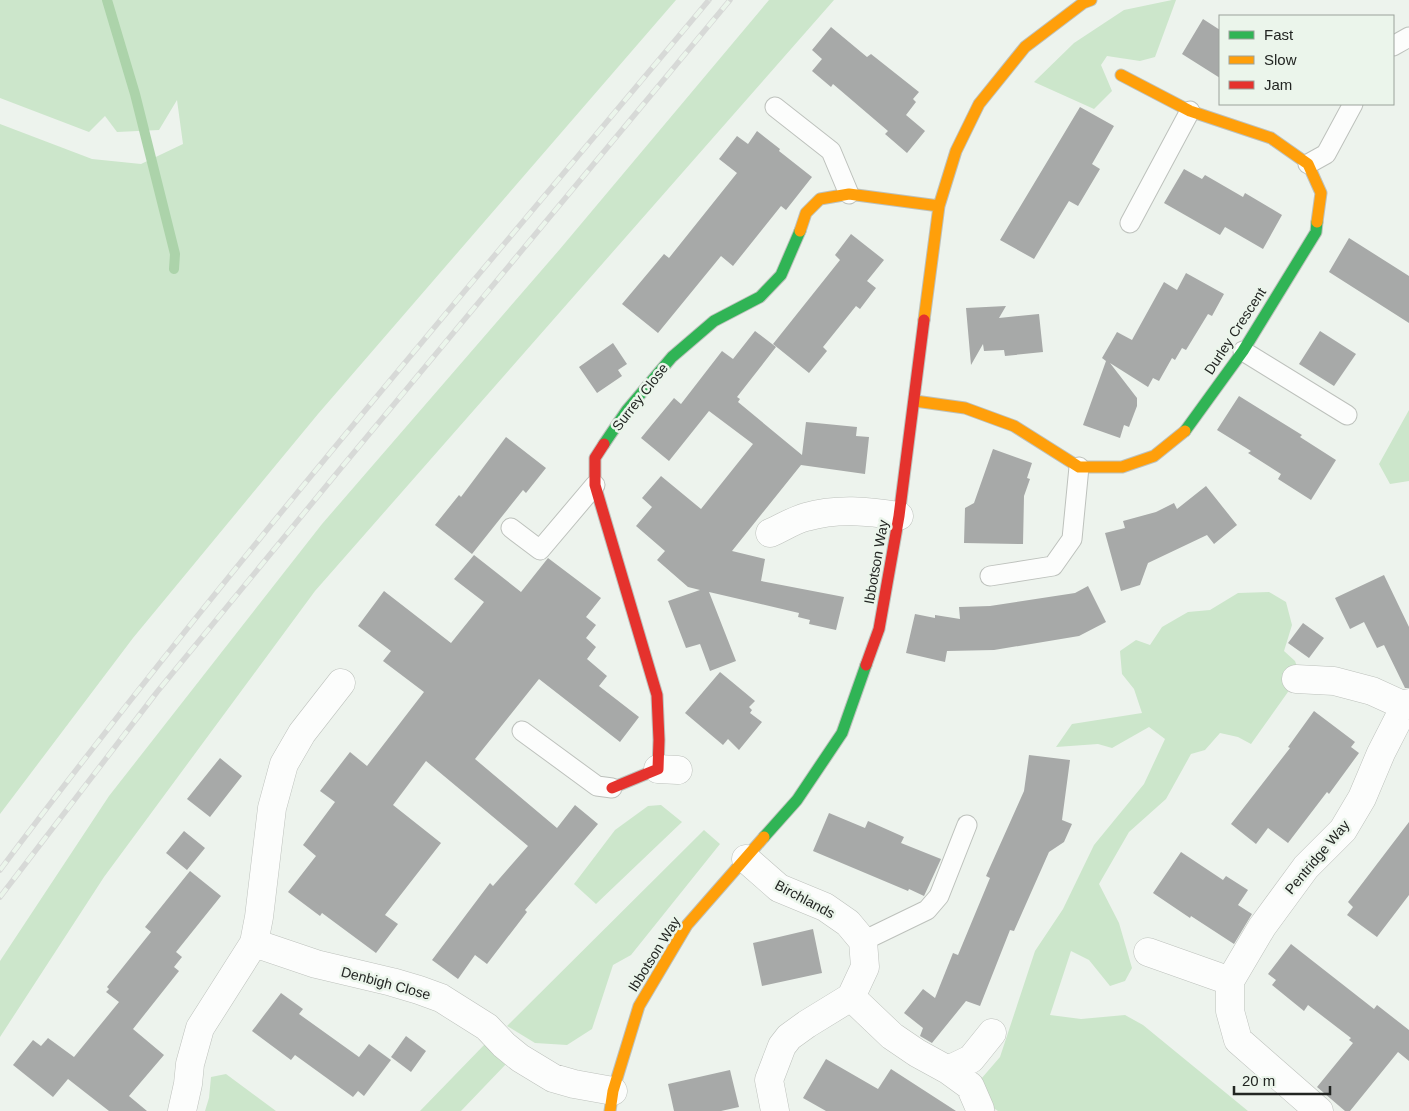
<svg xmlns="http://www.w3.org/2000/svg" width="1409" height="1111" font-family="Arial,sans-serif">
  <rect width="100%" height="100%" fill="#edf3ed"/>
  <path fill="#cce6cb" d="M0 0H676L318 414 133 638 0 814V124L92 159 141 164 183 144 177 100 159 130 117 132 105 116 89 132 0 98Z
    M769 0H834L315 591 104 877 0 1037V961L109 796 322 524 560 249Z
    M1172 0H1176L1155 57 1140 61 1107 56 1101 65 1112 91 1094 109 1034 82 1074 43 1124 10Z
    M1409 410V481L1390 484 1379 464Z
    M1269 592 1286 602 1292 625 1284 651 1295 661 1300 675 1251 744 1238 737 1220 733 1205 750 1191 754 1166 799 1129 832 1099 884 1119 923 1132 968 1125 981 1110 986 1089 960 1071 951 1050 1015 1081 1019 1125 1015 1143 1025 1248 1111H998L986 1103 981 1079 1000 1057 1035 951 1063 909 1094 845 1144 784 1165 739 1149 727 1112 748 1098 744 1056 747 1072 724 1142 713 1134 689 1122 674 1120 651 1136 640 1150 645 1162 627 1188 612 1210 610 1238 593Z
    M661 805 682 822 596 904 574 884 615 830 648 806Z
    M704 830 720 844 631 955 613 965 592 1029 567 1045 535 1043 507 1026Z
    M485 1044 507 1063 461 1111H420Z
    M226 1074 276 1111H205L209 1098 211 1077Z"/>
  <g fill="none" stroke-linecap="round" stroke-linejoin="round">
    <path stroke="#acd3aa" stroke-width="10" d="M107 0 135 94 175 254 174 269"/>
  </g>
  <path fill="#a7a9a8" d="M1203 19 1220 30V78L1182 54Z
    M831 27 867 57 871 54 919 92 913 99 916 102 906 115 925 131 907 153 885 134 888 131 833 84 831 87 812 71 822 59 812 50Z
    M1080 107 1114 126 1092 164 1100 169 1078 206 1069 201 1034 259 1000 240Z
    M757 131 780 149 779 151 812 177 786 210 781 206 733 266 721 256 658 333 622 304 664 254 669 258 737 173 719 159 737 136 748 144Z
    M1184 169 1202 179 1205 175 1243 197 1245 193 1282 215 1263 249 1225 227 1220 235 1164 203Z
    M851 234 884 260 867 281 876 288 860 309 856 306 823 347 827 351 809 373 773 344 840 260 835 255Z
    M1349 238 1409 276V323L1329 272Z
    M1186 273 1224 294 1212 316 1208 314 1186 350 1182 348 1175 360 1172 358 1159 381 1153 378 1148 387 1110 363 1137 398V406L1129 427 1124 425 1120 438 1083 425 1106 361 1102 358 1117 332 1132 340 1164 282 1177 290Z
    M1006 306 999 318 1039 314 1043 352 1005 356 1004 350 984 351 983 344 971 365 966 308Z
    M755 331 776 347 737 397 740 399 738 402 802 455 806 422 857 427 856 436 869 437 865 474 801 465 732 551 765 559 761 581 844 597 836 630 809 624 810 620 798 617 799 613 709 592 736 661 710 671 700 644 686 648 668 601 700 590 688 587 657 560 665 551 636 526 652 507 642 498 661 476 701 509 753 444 709 411 669 461 641 438 674 398 681 404 722 351 733 359Z
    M1320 331 1356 354 1334 386 1299 364Z
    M613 343 627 364 618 370 622 376 597 393 579 367Z
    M1239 396 1302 435 1300 437 1336 460 1311 500 1278 479 1281 474 1248 453 1251 451 1217 430Z
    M506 437 546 468 526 493 523 490 472 554 435 525 459 495 461 497Z
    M993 449 1032 463 1027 478 1030 479 1024 496 1023 544 964 543 965 508 974 503Z
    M1206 486 1237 525 1214 544 1207 535 1148 563 1140 585 1121 591 1105 533 1125 528 1123 521 1156 512 1174 503 1177 509Z
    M474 555 521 592 548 558 601 598 586 617 596 625 586 638 596 647 587 659 607 676 599 686 639 717 620 742 539 679 475 759 557 828 575 805 598 824 525 910 527 912 487 964 475 955 458 979 432 960 490 883 493 886 528 846 426 761 393 805 441 843 385 915 398 924 376 953 322 913 320 916 288 892 316 856 303 845 335 802 320 791 350 752 367 766 424 692 383 661 391 651 358 626 384 591 451 643 484 602 454 579Z
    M1384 575 1409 627V688H1405L1384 645 1377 648 1364 622 1350 629 1335 598Z
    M1088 586 1106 622 1079 636 994 650 947 651 945 662 906 653 915 614 935 618V615L960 619 959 607 990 606 1075 593Z
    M1303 623 1324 638 1309 658 1288 643Z
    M720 672 755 701 749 707 752 710 750 713 762 722 739 750 728 739 723 745 685 713Z
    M1314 711 1355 742 1351 747 1359 753 1329 794 1327 792 1288 843 1268 828 1256 844 1231 824 1290 748 1288 747Z
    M1029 755 1070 760 1062 820 1072 824 1064 842 1049 852 1014 931 1010 930 980 1006 966 1001 932 1043 920 1036 923 1028 904 1013 923 989 935 998 953 953 958 955 990 878 986 876 1024 791Z
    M220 758 242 776 210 817 187 799Z
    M829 813 865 828 868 821 904 837 901 843 941 859 924 896 909 889 908 891 813 851Z
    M1409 822V895L1377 937 1347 915 1353 907 1348 902Z
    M184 831 205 848 187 870 166 853Z
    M1181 852 1223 880 1226 876 1248 890 1238 905 1252 914 1234 944 1191 916 1190 918 1153 893Z
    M190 871 221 896 176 952 182 957 174 967 179 971 133 1029 164 1055 129 1096 147 1111H109L68 1079 53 1097 13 1065 33 1040 41 1046 48 1038 74 1057 119 1002 106 992 109 989 107 987 151 932 145 927Z
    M813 929 822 973 762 986 753 943Z
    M1291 944 1374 1009 1377 1005 1409 1030V1061L1398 1052 1350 1111H1345L1317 1087 1353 1043 1349 1040 1351 1038 1308 1005 1304 1011 1272 985 1276 980 1268 974Z
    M281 993 303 1009 299 1014 359 1057 369 1044 391 1060 364 1096 358 1091 353 1097 295 1055 291 1060 252 1031Z
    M406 1036 426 1051 411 1072 391 1057Z
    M826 1059 878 1089 891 1069 956 1111H826L803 1098Z
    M730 1070 739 1107 721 1111H674L668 1084Z"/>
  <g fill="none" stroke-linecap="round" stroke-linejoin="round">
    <g stroke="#bdc1bc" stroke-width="21">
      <path id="lane" d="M1393 46 1409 37
        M775 107 831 151 849 194
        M1308 164 1326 154 1353 104
        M1130 223 1190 111
        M1243 351 1347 415
        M511 528 540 550 595 485
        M990 576 1053 566 1072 539 1079 467
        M522 731 597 786 612 788
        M863 941 927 910 939 896 967 825"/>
    </g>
    <g stroke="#bdc1bc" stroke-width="29">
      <path id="street" d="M770 533C782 528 794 520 806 517 837 508 868 511 899 516
        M1296 679 1334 681 1372 691 1405 706
        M341 683 302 733 284 764 272 808 259 917 254 943 316 964 392 982 419 990 441 998 487 1027 504 1045 520 1058 553 1078 574 1084 613 1091
        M658 769 678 770
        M746 859 779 888 825 907 848 923 863 941 865 967 851 997
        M1148 952 1230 981
        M948 1070 971 1059 992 1033
        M182 1111 188 1084 190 1064 200 1028 254 943
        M775 1111 769 1080 782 1046 789 1037 807 1024 851 997 892 1036 917 1053 948 1070 970 1086 980 1109
        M1319 1111 1238 1040 1230 1011V981L1262 927 1306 867 1343 830 1362 798 1381 753 1405 706 1409 703"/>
    </g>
    <g stroke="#bdc1bc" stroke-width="13">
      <path id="fast" d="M1185 431 1243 351 1316 232 1317 222
        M604 444 627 410 672 357 714 321 760 297 781 275 800 231
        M764 837 797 800 842 733 866 665"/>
    </g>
    <g stroke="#bdc1bc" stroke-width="13">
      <path id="slow" d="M1121 75 1190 111 1271 138 1308 164 1321 193 1317 222
        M800 231 806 213 820 199 849 194 939 206
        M924 320 939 206 956 151 979 104 1025 47 1083 3 1091 0
        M915 401 965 408 1014 426 1079 467H1122L1154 456 1185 431
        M610 1111 613 1091 639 1006 687 925 764 837"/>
    </g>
    <g stroke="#bdc1bc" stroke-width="13">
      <path id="jam" d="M604 444 595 458V485L657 695 659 740 658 769 612 788
        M866 665 879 629 899 516 924 320"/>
    </g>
    <use href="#lane" stroke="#fcfdfc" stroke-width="19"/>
    <use href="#street" stroke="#fcfdfc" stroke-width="28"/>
    <use href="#fast" stroke="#30b455" stroke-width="11"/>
    <use href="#slow" stroke="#ff9f0a" stroke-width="11"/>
    <use href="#jam" stroke="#e5322d" stroke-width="11"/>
    <g stroke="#d7d9d7" stroke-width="5.5">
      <path id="rail" d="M0 870C224 571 469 287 709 0
        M0 897 157 692 341 468 730 0"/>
    </g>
    <use href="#rail" stroke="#ebf5eb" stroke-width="4" stroke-dasharray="11" stroke-linecap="butt"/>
  </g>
  <g text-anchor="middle" stroke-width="5" stroke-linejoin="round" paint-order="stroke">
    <g font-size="14" fill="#222522" stroke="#ebf5eb">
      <text transform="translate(1235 331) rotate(-57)" y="5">Durley Crescent</text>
      <text transform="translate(640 397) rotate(-52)" y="5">Surrey Close</text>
      <text transform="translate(876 562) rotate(-80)" y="5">Ibbotson Way</text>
      <text transform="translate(1317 857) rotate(-50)" y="5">Pentridge Way</text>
      <text transform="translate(805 899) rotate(28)" y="5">Birchlands</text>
      <text transform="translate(654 954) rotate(-58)" y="5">Ibbotson Way</text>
      <text transform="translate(386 983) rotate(15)" y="5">Denbigh Close</text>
    </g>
  </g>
  <rect x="1219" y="15" width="175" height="90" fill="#ebf5eb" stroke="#9ba29b"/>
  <rect x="1229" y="31" width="25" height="8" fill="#30b455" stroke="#9ba29b"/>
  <text x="1264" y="40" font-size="15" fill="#222522">Fast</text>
  <rect x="1229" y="56" width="25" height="8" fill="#ff9f0a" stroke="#9ba29b"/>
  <text x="1264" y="65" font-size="15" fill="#222522">Slow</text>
  <rect x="1229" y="81" width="25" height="8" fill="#e5322d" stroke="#9ba29b"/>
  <text x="1264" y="90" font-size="15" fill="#222522">Jam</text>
  <path d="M1234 1086v8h96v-8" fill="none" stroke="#222522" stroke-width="2.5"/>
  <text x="1242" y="1086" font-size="15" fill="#222522" stroke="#ebf5eb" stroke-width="4" paint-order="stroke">20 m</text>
</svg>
